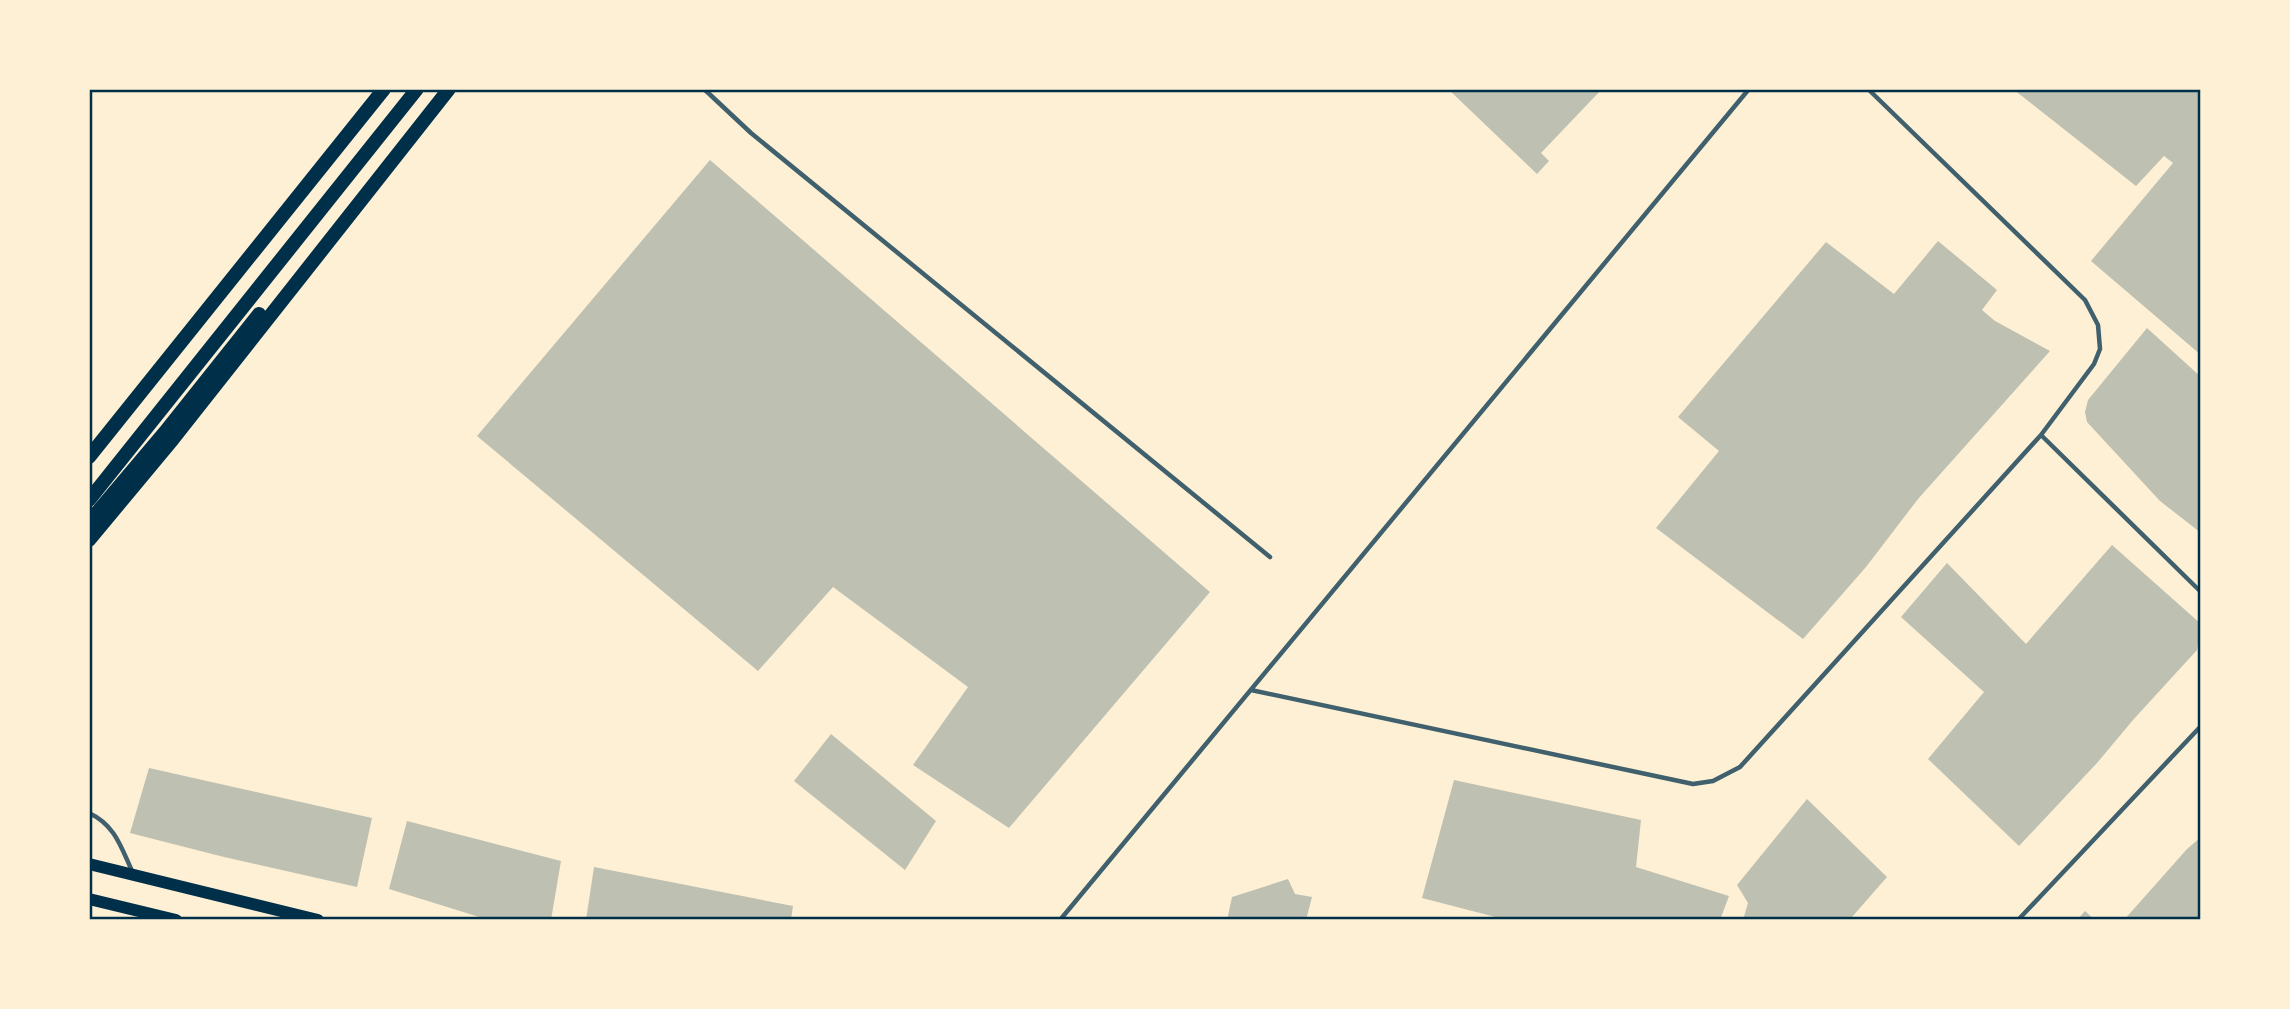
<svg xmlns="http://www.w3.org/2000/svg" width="2290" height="1009" font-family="'DejaVu Sans',sans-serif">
  <rect width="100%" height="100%" fill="#fdf0d5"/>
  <path fill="#bec0b2" d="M1448 89H1602L1541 153 1549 161 1537 174Z
    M2013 89H2201V355L2091 261 2173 163 2164 156 2136 186Z
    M710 160 1210 592 1009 828 913 765 968 687 833 587 758 671 477 436Z
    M1938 241 1997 290 1982 310 1995 321 2050 351 1918 499 1866 567 1803 639 1656 528 1719 451 1678 417 1826 242 1894 294Z
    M2147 328 2201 377V533L2160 501 2087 422 2085 412 2088 400Z
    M2112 545 2201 624 2197 650 2133 720 2097 763 2019 846 1928 759 1984 692 1901 617 1947 563 2026 644Z
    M831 734 936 821 905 870 794 781Z
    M149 768 372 818 357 887 224 857 130 833Z
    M1454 780 1641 820 1636 867 1729 896 1720 920H1507L1422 898Z
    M1807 799 1887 877 1852 917 1855 920H1743L1748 903 1737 885Z
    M407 821 561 861 551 920H489L389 889Z
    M2201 837V920H2124L2187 849Z
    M594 867 793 906 791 920H586Z
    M1288 879 1295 894 1312 897 1306 920H1227L1232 897Z
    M2085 911 2095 920H2077Z"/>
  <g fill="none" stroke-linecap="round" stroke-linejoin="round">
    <path stroke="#3f606c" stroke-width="4.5" d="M704 89 751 133 1270 557
      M2041 435 2201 592
      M1251 690 1693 784 1713 781 1740 767 2041 435 2094 364 2100 349 2098 325 2085 300 1868 89
      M89 813C115 825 121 847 132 871
      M1060 920 1749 89
      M2018 920 2201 726"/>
    <path stroke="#003049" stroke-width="12" d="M89 864 318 920
      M89 899 176 920"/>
    <path stroke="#003049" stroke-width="14" d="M89 457 384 89
      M89 500 417 89
      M89 522 165 432 259 314
      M89 540 173 439 449 89"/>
  </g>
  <rect width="2290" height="1009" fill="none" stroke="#fdf0d5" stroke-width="182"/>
  <rect x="91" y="91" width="2108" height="827" fill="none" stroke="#003049" stroke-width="2.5"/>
</svg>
